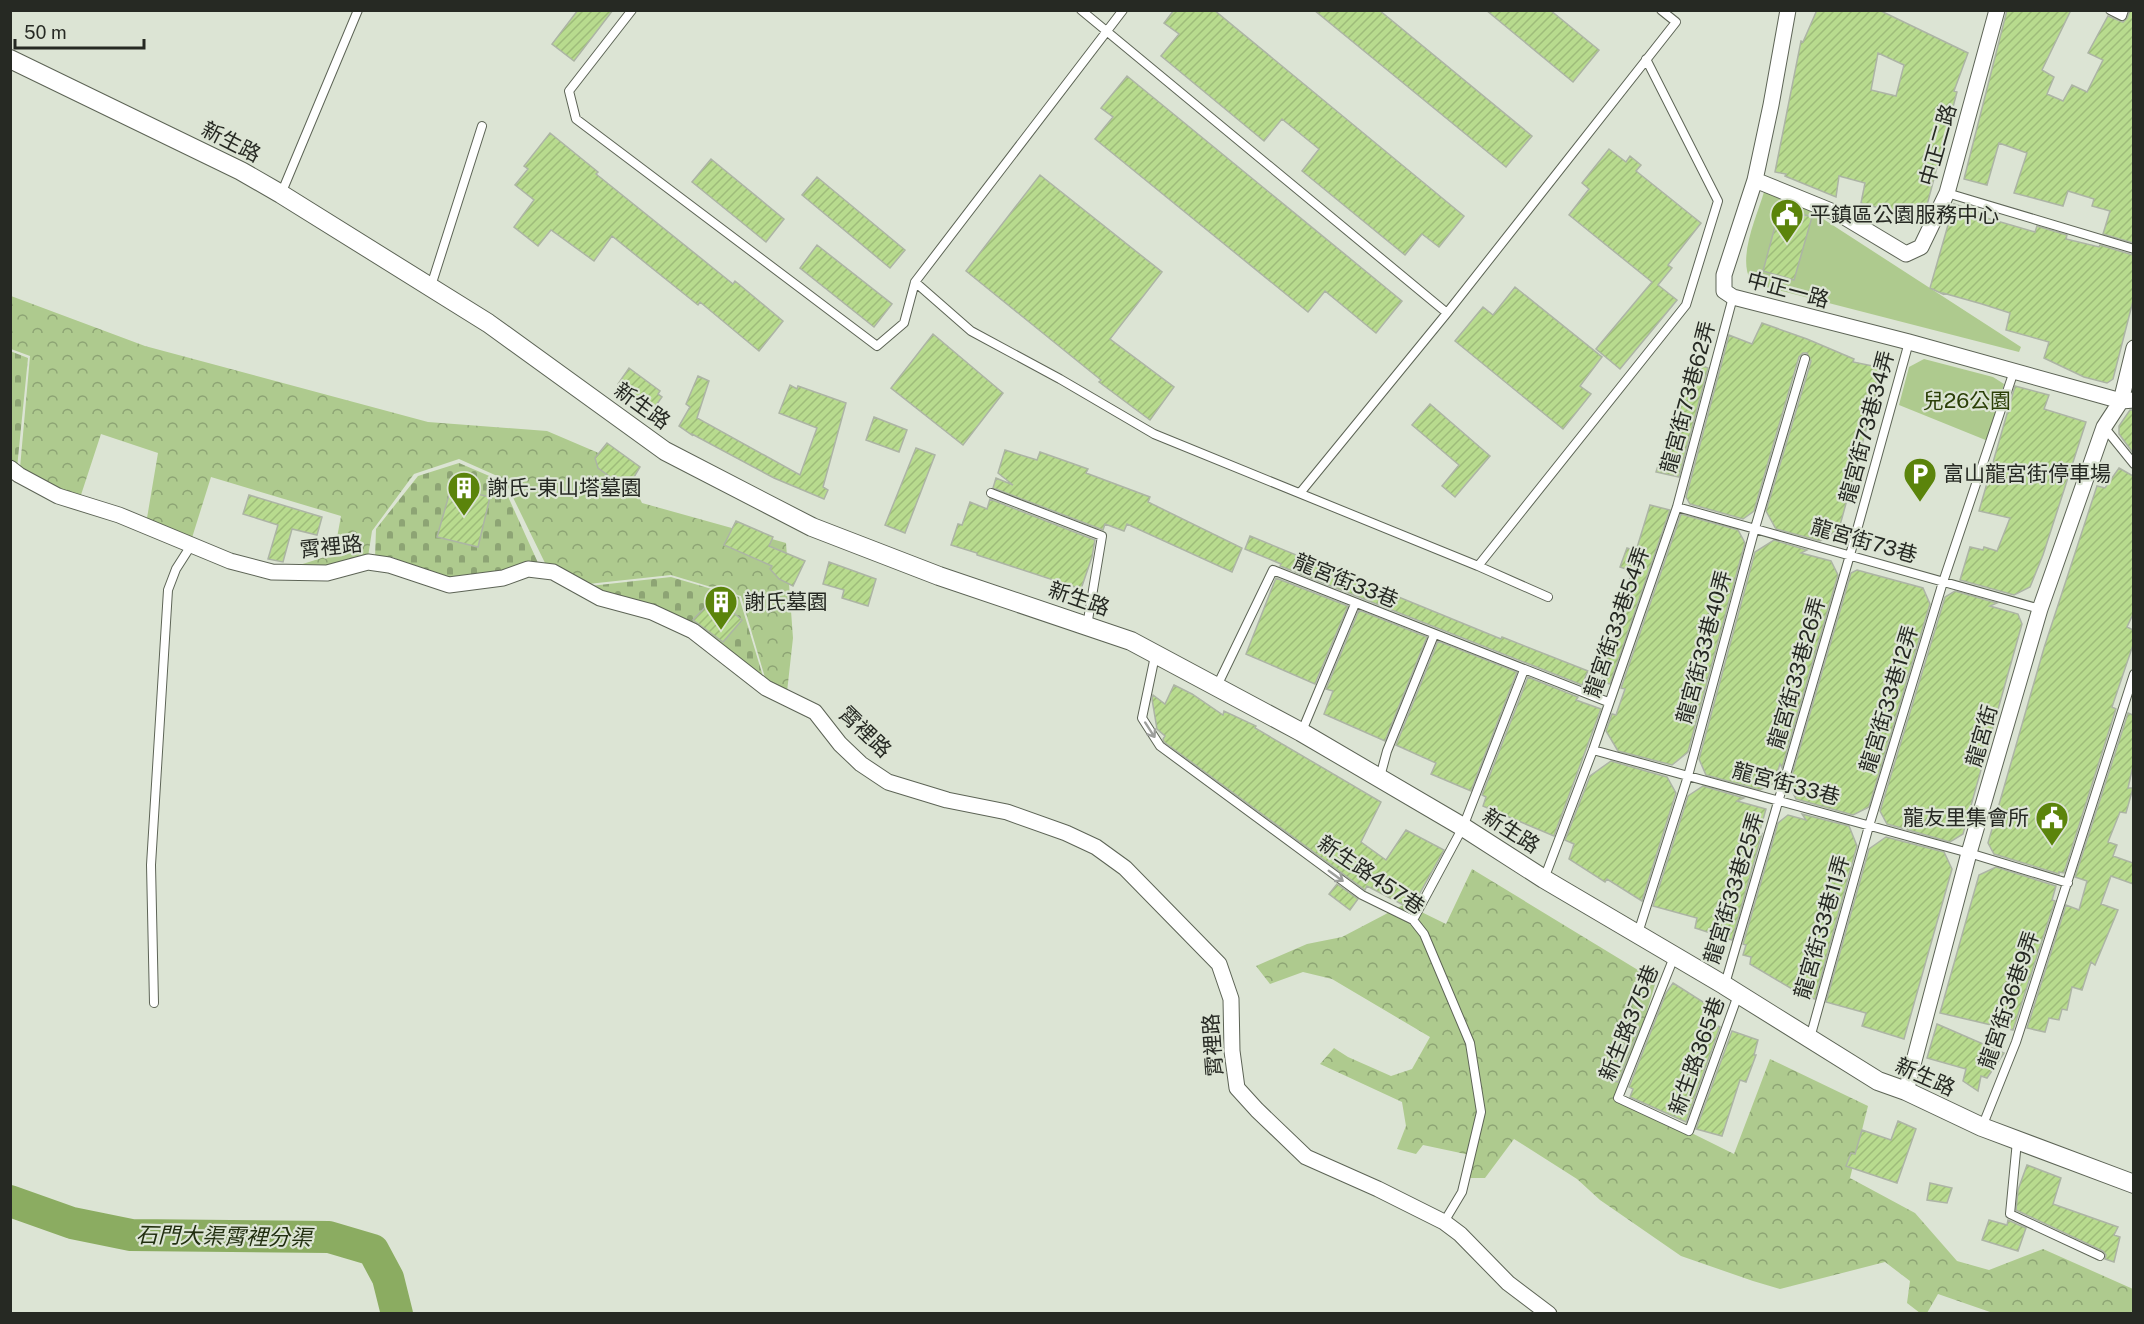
<svg xmlns="http://www.w3.org/2000/svg" width="2144" height="1324" font-family="'Public Sans','Noto Sans TC',sans-serif">
  <defs>
    <pattern id="forest-crowns" width="20" height="18" patternUnits="userSpaceOnUse" patternTransform="scale(1.5)"><rect width="20" height="18" fill="#aeca8e"/><path d="M2 6a3 3 0 1 1 6 0M12 15a3 3 0 1 1 6 0" fill="none" stroke="#8da474"/></pattern>
    <pattern id="cemetery-stones" width="16" height="16" patternUnits="userSpaceOnUse" patternTransform="scale(1.5)"><rect width="16" height="16" fill="#aeca8e"/><path d="M2 7V4a2 2 0 0 1 4 0v3zM10 15v-3a2 2 0 0 1 4 0v3z" fill="#8da474"/></pattern>
    <pattern id="building-hatch" width="6" height="6" patternUnits="userSpaceOnUse" patternTransform="scale(1.5)"><rect width="6" height="6" fill="#b8db8e"/><path d="M-1 1l2-2M0 6l6-6M5 7l2-2" fill="none" stroke="#9ebc7a"/></pattern>
  </defs>
  <rect width="100%" height="100%" fill="#dce4d4"/>
  <path fill="#aeca8e" d="M1770 188 1780 191 2021 347 2019 352 1766 287 1751 281C1737 258 1757 216 1764 192Z
    M1924 359 1993 377 2004 384 1988 441 1899 405 1909 367Z"/>
  <path fill="url(#forest-crowns)" d="M11 296 145 346 428 422 547 431 622 463 642 503 786 543 793 638 787 692 766 681 741 596 671 575 588 584 545 563 504 479 459 459 414 474 372 531 368 557 326 571 284 570 334 554 341 516 211 477 191 541 146 524 158 453 101 434 79 501 20 468 30 356 11 349Z
    M1472 869 1656 981 1621 1098 1734 1154 1770 1059 1868 1106 1850 1178 1915 1213 1957 1261 1989 1270 2043 1249 2133 1289V1313H1993L1938 1294 1927 1313H1920L1907 1303 1910 1281 1885 1262 1780 1289 1753 1281 1681 1256 1600 1200 1577 1179 1514 1139 1485 1178H1467L1470 1155 1423 1145 1416 1154 1397 1149 1406 1126 1402 1102 1320 1064 1334 1048 1348 1057 1391 1076 1412 1069 1430 1037 1332 979 1303 972 1270 984 1256 966 1307 944 1342 937 1405 904 1446 924Z"/>
  <path fill="url(#cemetery-stones)" d="M10 351 28 358 17 468 11 463Z
    M459 463 501 481 539 565 526 564 459 580 434 575 392 557 375 558 376 529 418 476Z
    M671 577 739 597 765 683 691 624 590 586Z"/>
  <g fill="none" stroke-linecap="round" stroke-linejoin="round">
    <path stroke="#8bac61" stroke-width="32" d="M10 1201 72 1223 131 1235 329 1237 373 1250 388 1278 397 1314"/>
  </g>
  <path fill="url(#building-hatch)" stroke="#acb4a4" stroke-width="1.5" fill-rule="evenodd" d="M578 10H613L574 61 552 44Z
    M1174 10H1214L1464 216 1439 247 1422 234 1405 255 1302 171 1319 149 1282 119 1264 141 1161 56 1179 34 1164 23Z
    M1314 10H1379L1532 136 1506 167Z
    M1486 10H1550L1599 50 1573 82Z
    M1817 10H1879L1968 53 1954 91 1957 92 1923 220 1861 203 1865 183 1839 176 1836 197 1785 176 1786 174 1775 172 1801 41 1803 42ZM1878 53 1904 65 1896 96 1871 90Z
    M2007 10H2071L2042 70 2054 77 2047 94 2063 101 2072 85 2087 92 2103 60 2088 53 2108 16 2123 22 2127 18 2130 10H2133V243L2103 234 2110 211 2092 206 2094 199 2068 191 2063 206 2014 193 2027 153 1999 143 1987 185 1964 179Z
    M1127 76 1402 301 1376 333 1325 291 1308 312 1095 139 1113 117 1101 108Z
    M550 133 598 172 596 174 733 284 735 281 783 321 759 351 700 302 698 305 612 236 594 261 551 230 538 246 514 227 534 200 515 185 528 169 524 166Z
    M1609 149 1626 162 1630 156 1641 165 1636 171 1701 223 1668 265 1672 268 1658 285 1677 300 1620 369 1596 349 1652 282 1569 215 1589 189 1582 183Z
    M711 159 784 219 766 242 692 182Z
    M1040 175 1162 272 1110 339 1174 387 1150 420 1099 382 1101 380 966 271Z
    M817 177 905 250 890 268 802 195Z
    M1954 204 1981 213 1980 216 2035 232 2037 226 2067 235 2066 239 2099 247 2100 245 2133 255V301L2113 379 2107 383 2084 377 2044 358 2049 342 2006 330 2010 313 1982 304 1943 293V294L1930 288Z
    M1780 208 1812 217 1794 280 1763 271Z
    M817 245 892 304 874 327 800 268Z
    M1515 287 1602 357 1580 386 1591 394 1563 429 1455 341 1483 307 1493 315Z
    M1762 323 1807 339 1854 359 1853 362 1883 368 1839 529 1820 541 1776 529 1766 511 1811 361 1807 353H1803L1799 357 1754 511 1743 519 1690 504 1686 497 1729 335 1752 344Z
    M933 334 1003 393 963 445 891 388Z
    M1692 362 1708 368 1679 477 1656 472Z
    M629 368 660 391 658 394 662 397 654 408 650 405 648 407 618 384Z
    M698 376 709 381 697 418 800 475 817 428 779 413 790 385 797 389 798 386 846 403 823 487 828 490 824 499 774 478 692 434V435L679 426 690 407 686 404Z
    M2015 386 2049 395 2044 409 2086 422 2043 555 2030 587 2014 595 1960 580 1970 547 1983 550 1984 547 1997 551 2010 518 1979 511Z
    M1430 404 1490 456 1455 497 1442 486 1459 465 1412 425Z
    M2130 410H2133V453L2119 434V426Z
    M874 417 907 430 899 452 866 440Z
    M607 443 640 467 627 489 598 468 595 458Z
    M916 448 935 455 905 533 885 525Z
    M1005 450 1037 460 1040 452 1088 469 1086 473 1150 497 1148 502 1242 548 1232 572 1127 524 1124 531 1105 524 1103 530 993 488 996 478 1013 485 998 473Z
    M2119 468 2133 476V614L2127 627 2133 630V645L2112 707 2116 709 2064 873 2059 872V874L1994 854 1988 843 2044 648 2097 486 2105 488Z
    M451 488 490 497 478 547 437 537Z
    M249 495 322 517 317 535 292 529 283 562 268 559 278 525 243 514Z
    M990 499 1095 540 1092 557 1081 589 977 555V553L951 545 958 524 962 525 970 502 987 509Z
    M1650 505 1670 510 1610 684 1601 681 1632 571 1620 567 1627 548 1636 551Z
    M1681 514 1738 530 1745 543 1688 752 1672 765 1618 751 1606 731 1612 714 1616 715 1625 689 1621 688Z
    M736 521 773 537 769 546 805 561 793 586 779 579 770 569 772 566 724 545Z
    M1250 536 1501 639 1502 637 1588 671 1582 685 1280 566 1281 564 1245 549Z
    M1774 540 1807 550 1801 553 1831 561 1838 575 1782 768 1780 764 1774 783 1760 790 1706 775 1699 759 1755 552Z
    M829 562 876 579 868 606 842 598 844 590 823 584Z
    M1857 570 1923 588 1930 604 1869 807 1853 815 1796 799 1789 785 1851 573Z
    M1276 578 1348 606 1315 684 1246 654Z
    M1955 591 1997 603 1990 606 2018 614 2022 624 1963 834 1950 842 1887 824 1880 811 1945 597Z
    M715 597 742 620 723 642 693 620Z
    M1359 610 1427 637 1385 741 1324 714 1333 691 1326 689Z
    M1438 641 1517 672 1471 791 1431 774 1436 763 1396 745Z
    M1528 677 1578 697 1576 700 1601 709 1554 836 1483 806 1486 797 1482 795Z
    M1174 685 1192 694 1223 715 1224 711 1256 726 1255 728 1381 802 1361 842 1386 860 1406 830 1444 850 1411 909 1367 886 1365 890 1164 742 1163 739 1165 736 1157 729 1152 699 1153 695 1165 704Z
    M2128 713 2133 715V766L2128 788H2133L2126 813 2120 812 2108 842 2117 845 2113 856 2133 863V884L2111 876 2101 904 2118 910 2095 965 2091 962 2082 990 2072 987 2067 1010 2062 1009 2059 1020 2049 1018 2045 1032 2027 1028 2066 905 2079 910 2087 881 2075 877Z
    M1611 761 1667 777 1676 793 1642 901 1607 879 1605 882 1569 859 1574 844 1565 840 1590 776Z
    M1703 786 1744 798 1737 801 1766 809 1758 837 1762 834 1732 940 1695 928 1697 918 1653 906 1688 796Z
    M1802 814 1849 826 1857 846 1815 999 1804 996 1750 964 1751 957 1743 955 1746 945 1743 944 1778 823 1788 815 1806 820Z
    M1886 837 1944 852 1952 869 1904 1039 1862 1026 1866 1013 1826 1002 1869 849Z
    M1996 867 2056 886 2052 900 2055 901 2013 1030 1940 1013 1979 875Z
    M1337 884 1358 899 1350 910 1329 894Z
    M1673 983 1711 1007 1705 1020 1720 1027 1686 1122 1630 1097 1633 1089 1629 1087 1666 993Z
    M1937 1024 2004 1053 1987 1078 1981 1076 1978 1091 1963 1081 1966 1069 1927 1058Z
    M1632 1025 1639 1028 1618 1082 1611 1080Z
    M1732 1031 1758 1040 1754 1055H1756L1746 1082 1740 1080 1722 1136 1696 1129Z
    M1898 1121 1916 1129 1897 1183 1846 1166 1851 1153 1855 1154 1862 1130 1891 1140Z
    M2027 1165 2061 1178 2053 1204 2118 1227 2114 1235 2120 1237 2114 1262 2105 1259 2106 1255 2103 1251 2016 1210 2018 1190Z
    M1930 1183 1952 1188 1947 1203 1927 1200Z
    M1989 1220 2007 1225 2008 1220 2026 1228 2018 1251 1982 1240Z"/>
  <g fill="none" stroke-linecap="round" stroke-linejoin="round">
    <g stroke="#5d6456" stroke-width="10">
      <path id="service" d="M632 10 569 91 576 119 877 346 904 323 915 282 1123 10
        M1081 10 1447 313
        M2110 10 2122 16 2124 10
        M1947 193 2134 249
        M281 194 358 10
        M915 282 971 331 1060 379 1154 434 1478 566 1548 597
        M431 286 482 126
        M2104 427 2134 464
        M991 493 1102 536 1087 626
        M1300 493 1447 313 1676 22 1661 10
        M1677 507 2040 609
        M1478 566 1686 305 1718 201 1646 59
        M1155 656 1142 718 1160 746 1362 895 1413 920 1424 934 1470 1043 1481 1112 1462 1192 1444 1222
        M1217 686 1273 570 1608 702
        M1302 731 1355 604
        M1593 750 1969 853 2068 883
        M1380 777 1387 751 1434 635
        M1544 879 1593 750 1677 507 1733 297
        M1413 920 1463 827 1524 670
        M1638 933 1688 776 1755 528 1805 359
        M1674 957 1618 1098 1689 1131 1738 995
        M1725 984 1850 555 1909 342
        M154 1003 151 865 168 590 176 569 192 544
        M1810 1038 1869 826 1943 582 2014 371
        M1982 1127 2016 1042 2134 674
        M2017 1141 2010 1214 2100 1256"/>
    </g>
    <g stroke="#5d6456" stroke-width="17">
      <path id="minor" d="M1788 10 1771 105 1755 180 1724 275V291L1733 297 1909 342 2121 401 2134 400
        M1755 180 1841 215 1906 254 1921 247 1947 193 1997 10
        M10 468 19 475 58 496 119 515 230 561 272 572 327 573 368 562 389 565 449 585 503 578 528 569 553 572 600 598 652 612 693 631 766 688 815 712 840 744 861 764 888 782 947 800 1007 812 1066 833 1096 847 1125 868 1219 964 1231 999 1232 1051 1237 1088 1257 1110 1306 1157 1378 1189 1444 1222 1460 1234 1508 1283 1549 1314
        M1906 1091 1969 853 2040 609 2104 427 2121 401 2134 348"/>
    </g>
    <g stroke="#5d6456" stroke-width="20">
      <path id="tertiary" d="M10 59 241 171 281 194 488 323 665 451 812 527 939 576 1131 641 1301 732 1463 827 1544 879 1724 985 1878 1081 1906 1091 1982 1127 2134 1184"/>
    </g>
    <use href="#service" stroke="#fff" stroke-width="8"/>
    <use href="#minor" stroke="#fff" stroke-width="15"/>
    <use href="#tertiary" stroke="#fff" stroke-width="18"/>
  </g>
  <defs><path id="oneway-shaft" d="M-6 0H5M1.5-3L5.5 0L1.5 3" fill="none" stroke-width="1.6" stroke-linecap="round" stroke-linejoin="round" transform="scale(1.5)"/></defs>
  <g stroke="#9d9f9c">
    <use href="#oneway-shaft" transform="translate(1150 730) rotate(57)"/>
    <use href="#oneway-shaft" transform="translate(1336 876) rotate(36)"/>
  </g>
  <defs>
    <g id="civic-pin" transform="scale(1.725)"><path d="M0 17L-7.5 6A9.5 9.5 0 1 1 7.5 6Z" fill="#5b840b" stroke="#dce4d4"/><path d="M-.6-6.5H3V-4.5H.6V-3L4-1V1h2V6H-6V1h2V-1L-.6-3ZM-1.2 2.5V6h2.4V2.5Z" fill="#fff"/></g>
    <g id="parking-pin" transform="scale(1.725)"><path d="M0 17L-7.5 6A9.5 9.5 0 1 1 7.5 6Z" fill="#5b840b" stroke="#dce4d4"/><path d="M-3.5-5.5H1a3.5 3.5 0 0 1 0 7H-1V5.5H-3.5ZM-1-3.4V-.6H.8a1.4 1.4 0 0 0 0-2.8Z" fill="#fff"/></g>
    <g id="building-pin" transform="scale(1.725)"><path d="M0 17L-7.5 6A9.5 9.5 0 1 1 7.5 6Z" fill="#5b840b" stroke="#dce4d4"/><path d="M-4-6H4V6H1V3H-1V6H-4ZM-2.5-4.3h1.7v1.8h-1.7ZM.8-4.3h1.7v1.8H.8ZM-2.5-1h1.7V.8h-1.7ZM.8-1h1.7V.8H.8Z" fill="#fff"/></g>
  </defs>
  <g fill-rule="evenodd">
    <use href="#civic-pin" x="1787" y="215"/>
    <use href="#parking-pin" x="1920" y="474"/>
    <use href="#building-pin" x="464" y="488"/>
    <use href="#building-pin" x="721" y="602"/>
    <use href="#civic-pin" x="2052" y="818"/>
  </g>
  <g text-anchor="middle" stroke-width="4.5" stroke-linejoin="round" paint-order="stroke">
    <g font-size="21" fill="#262923" stroke="#dce4d4">
      <text transform="translate(231 142) rotate(27)" y="7">新生路</text>
      <text transform="translate(1938 145) rotate(-74)" y="7">中正二路</text>
      <text transform="translate(1788 290) rotate(15)" y="7">中正一路</text>
      <text transform="translate(1688 397) rotate(-75)" y="7">龍宮街73巷62弄</text>
      <text transform="translate(642 406) rotate(36)" y="7">新生路</text>
      <text transform="translate(1867 427) rotate(-75)" y="7">龍宮街73巷34弄</text>
      <text transform="translate(1864 541) rotate(16)" y="7">龍宮街73巷</text>
      <text transform="translate(331 547) rotate(-6)" y="7">霄裡路</text>
      <text transform="translate(1346 581) rotate(22)" y="7">龍宮街33巷</text>
      <text transform="translate(1079 599) rotate(19)" y="7">新生路</text>
      <text transform="translate(1617 622) rotate(-71)" y="7">龍宮街33巷54弄</text>
      <text transform="translate(1704 647) rotate(-75)" y="7">龍宮街33巷40弄</text>
      <text transform="translate(1797 673) rotate(-74)" y="7">龍宮街33巷26弄</text>
      <text transform="translate(1889 699) rotate(-73)" y="7">龍宮街33巷12弄</text>
      <text transform="translate(865 732) rotate(44)" y="7">霄裡路</text>
      <text transform="translate(1982 736) rotate(-74)" y="7">龍宮街</text>
      <text transform="translate(1786 784) rotate(15)" y="7">龍宮街33巷</text>
      <text transform="translate(1511 831) rotate(33)" y="7">新生路</text>
      <text transform="translate(1371 875) rotate(34)" y="7">新生路457巷</text>
      <text transform="translate(1734 888) rotate(-73)" y="7">龍宮街33巷25弄</text>
      <text transform="translate(1822 927) rotate(-74)" y="7">龍宮街33巷11弄</text>
      <text transform="translate(2009 1000) rotate(-71)" y="7">龍宮街36巷9弄</text>
      <text transform="translate(1629 1023) rotate(-68)" y="7">新生路375巷</text>
      <text transform="translate(1213 1045) rotate(-94)" y="7">霄裡路</text>
      <text transform="translate(1697 1056) rotate(-70)" y="7">新生路365巷</text>
      <text transform="translate(1925 1077) rotate(24)" y="7">新生路</text>
    </g>
    <g font-size="21" fill="#262923" stroke="#dce4d4" text-anchor="start">
      <text x="1810" y="222">平鎮區公園服務中心</text>
      <text x="1943" y="481">富山龍宮街停車場</text>
      <text x="487" y="495">謝氏-東山塔墓園</text>
      <text x="744" y="609">謝氏墓園</text>
      <text x="2029" y="825" text-anchor="end">龍友里集會所</text>
    </g>
    <g font-size="21" fill="#2b3f07" stroke="#dce4d4">
      <text x="1967" y="408">兒26公園</text>
    </g>
    <g font-size="22" font-style="italic" fill="#212e0f" stroke="#dce4d4">
      <text transform="translate(224 1236) rotate(1)" y="8">石門大渠霄裡分渠</text>
    </g>
  </g>
  <rect width="2144" height="1324" fill="none" stroke="#262923" stroke-width="24"/>
  <path d="M15 39v9h129v-9" fill="none" stroke="#262923" stroke-width="3"/>
  <text x="24" y="39" font-size="18" fill="#262923" stroke="#dce4d4" stroke-width="4.5" paint-order="stroke">50 m</text>
</svg>
